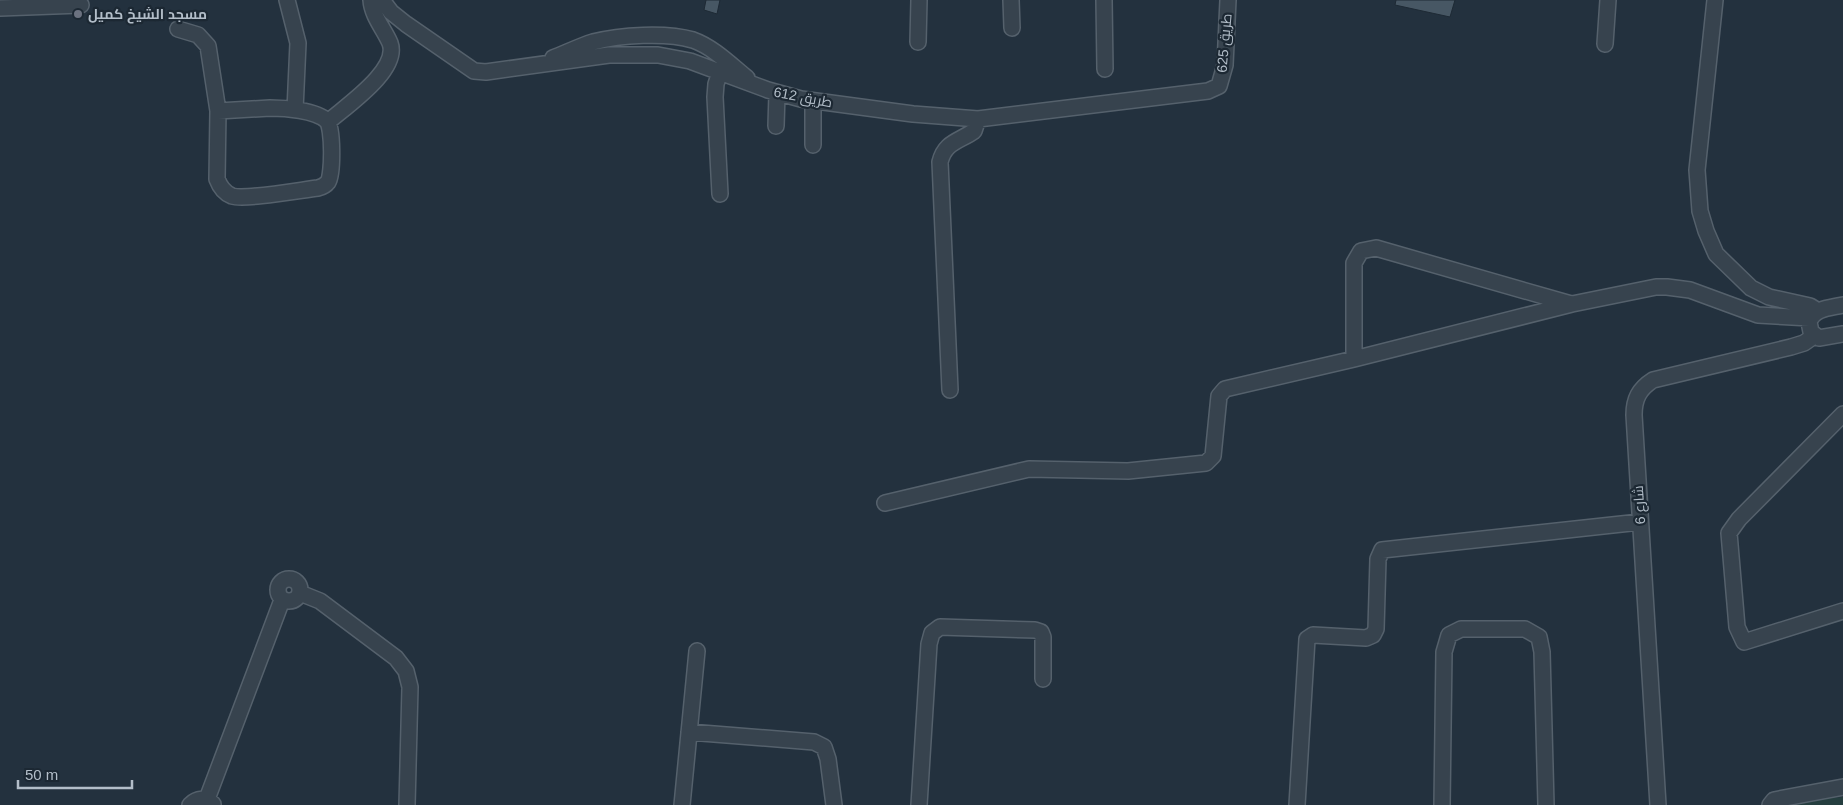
<svg xmlns="http://www.w3.org/2000/svg" width="1843" height="805" font-family="Arial,Cairo,sans-serif">
  <rect width="100%" height="100%" fill="#23313e"/>
  <path fill="#253e3f" d="M1843 797V805H1784V803Z"/>
  <path fill="#475764" stroke="#1e2a35" d="M706 0H720L717 14 704 10Z
    M1396 0H1455L1450 17 1395 5Z"/>
  <g fill="none" stroke-linecap="round" stroke-linejoin="round">
    <g stroke="#55616c" stroke-width="18">
      <path id="minor" d="M287 0 298 43 295 110
        M382 0 391 12 406 24 474 71 486 72 609 55H658L690 61 768 90 801 99 913 114 978 119 1208 91 1219 86 1225 65 1228 0
        M1011 0 1012 28
        M1104 0 1105 69
        M1715 0 1697 170 1700 211 1706 231 1716 254 1751 288 1769 297 1810 306 1818 311
        M0 8 81 5
        M178 29 198 35 208 46 218 111
        M918 42 919 0
        M1605 44 1608 0
        M553 58C566 53 580 46 593 42 620 35 666 32 693 40 713 47 731 65 747 78
        M720 72 716 84 715 97 720 194
        M813 101V145
        M270 108C284 108 316 110 327 121 333 128 333 174 328 182 325 186 322 187 318 188 301 190 245 200 232 196 224 193 220 187 217 179L218 111Z
        M328 122C346 106 400 70 390 43 384 29 372 16 371 0
        M776 126 777 93
        M1843 305C1830 308 1814 308 1809 322L1811 332 1819 338 1843 334
        M1354 359V263L1361 251 1376 248 1571 304
        M950 390 940 162C945 142 958 142 974 131L978 119
        M1843 414 1739 519 1729 533 1737 627 1744 642 1843 611
        M885 503 1029 469 1128 471 1206 463 1213 456 1219 396 1225 389 1354 359 1572 304 1656 287H1667L1690 290 1758 315 1810 318
        M278 590a11 11 0 1 1 22 0a11 11 0 1 1-22 0Z
        M300 593 320 601 396 658 406 671 410 687 407 805
        M689 732 814 742 824 747 828 759 834 805
        M207 799 282 600
        M190 805C197 798 206 797 213 804
        M682 805 697 651
        M919 805 929 644 932 633 940 627 1035 630 1041 632 1043 637V679
        M1297 805 1307 639 1313 635 1366 638 1373 635 1376 629 1378 559 1382 550 1640 522
        M1442 805 1444 652 1449 635 1461 629H1525L1539 637 1542 652 1546 805
        M1658 805 1634 415C1634 399 1639 389 1653 380L1791 347 1804 343 1814 336
        M1770 805 1774 800 1843 787"/>
    </g>
    <use href="#minor" stroke="#37434e" stroke-width="15"/>
  </g>
  <circle fill="#6b7280" stroke="#1c2833" stroke-width="2" cx="78" cy="14" r="5"/>
  <g text-anchor="middle" stroke-width="4.5" stroke-linejoin="round" paint-order="stroke">
    <g font-size="14" font-weight="bold" fill="#b3bec9" stroke="#1c2833" text-anchor="start">
      <text x="88" y="19">مسجد الشيخ كميل</text>
    </g>
    <g font-size="14" fill="#b3bec9" stroke="#1c2833">
      <text transform="translate(1224 43) rotate(-85)" y="5">طريق 625</text>
      <text transform="translate(803 97) rotate(11)" y="5">طريق 612</text>
      <text transform="translate(1639 505) rotate(-94)" y="5">شارع 6</text>
    </g>
  </g>
  <path d="M18 780v8h114v-8" fill="none" stroke="#b3bec9" stroke-width="2.5"/>
  <text x="25" y="780" font-size="15" fill="#b3bec9" stroke="#1c2833" stroke-width="4" paint-order="stroke">50 m</text>
</svg>
